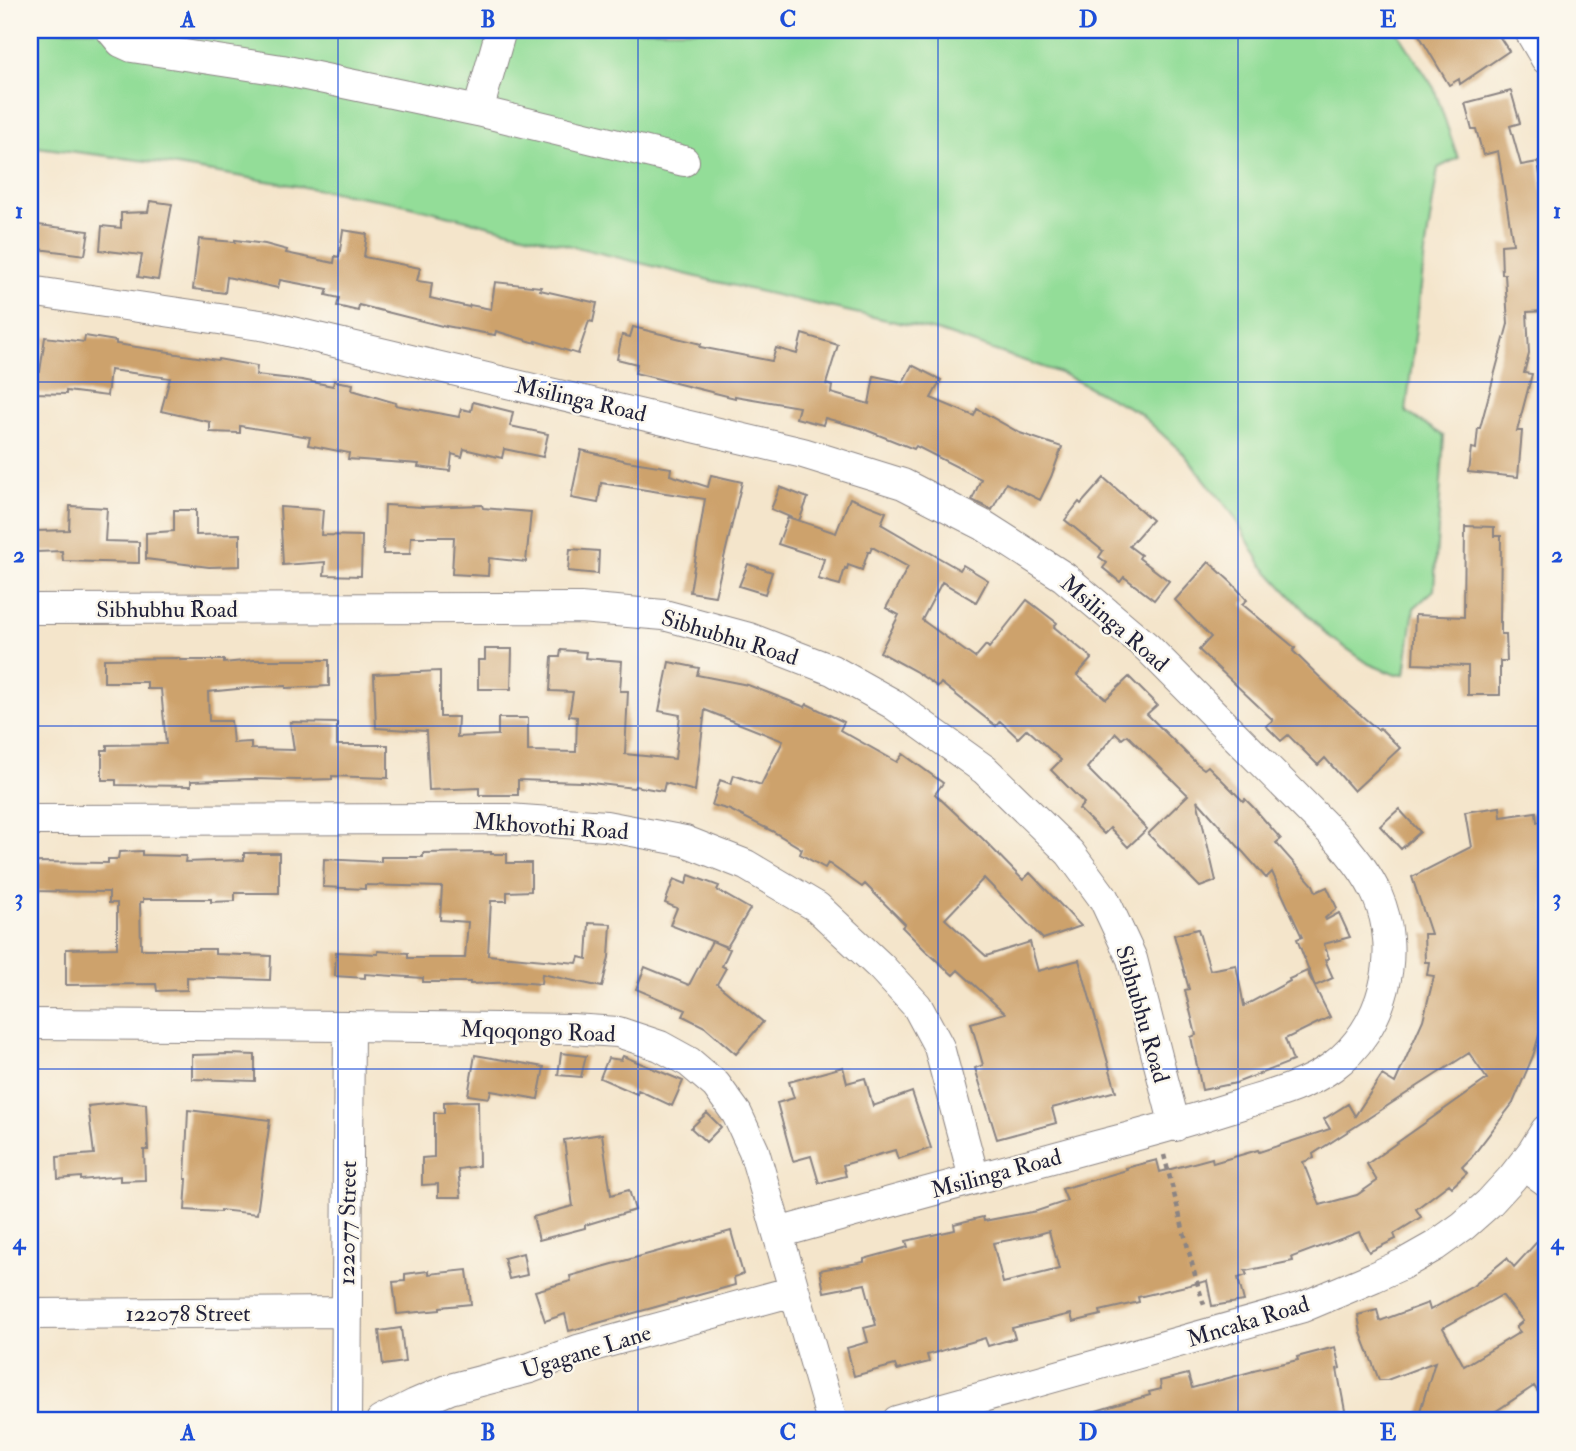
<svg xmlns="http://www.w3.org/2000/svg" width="1576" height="1451" font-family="'IM FELL Double Pica',serif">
  <rect width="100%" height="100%" fill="#fbf7ec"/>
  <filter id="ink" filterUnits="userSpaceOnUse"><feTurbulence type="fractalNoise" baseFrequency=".0143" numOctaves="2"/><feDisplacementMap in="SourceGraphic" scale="14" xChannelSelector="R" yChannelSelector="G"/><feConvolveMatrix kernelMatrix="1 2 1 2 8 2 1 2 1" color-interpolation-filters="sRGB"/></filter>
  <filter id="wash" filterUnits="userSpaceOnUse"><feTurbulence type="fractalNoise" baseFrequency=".00686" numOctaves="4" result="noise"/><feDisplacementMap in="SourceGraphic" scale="28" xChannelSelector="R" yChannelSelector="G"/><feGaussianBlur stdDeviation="1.57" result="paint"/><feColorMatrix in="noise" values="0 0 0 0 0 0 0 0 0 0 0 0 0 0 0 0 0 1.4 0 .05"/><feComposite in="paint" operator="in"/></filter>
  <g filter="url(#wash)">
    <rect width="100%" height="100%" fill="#f4e5cb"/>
    <path fill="#93dd98" stroke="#5a806a" stroke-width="2" d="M30 30H1396L1434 88 1458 158 1438 168 1425 253 1406 412 1444 436 1434 590 1414 608 1405 674 1396 675 1369 664 1326 634 1261 564 1232 513 1184 454 1138 412 1063 374 940 332 713 281 394 202 146 161 30 146Z"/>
    <g id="blocks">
      <path fill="#cda26c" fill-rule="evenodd" d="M1416 30H1495L1509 51 1460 84 1459 79 1449 85Z
        M1511 91 1520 123 1510 126 1521 165 1538 162 1546 214V311L1527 312 1529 354 1524 373 1532 374 1517 431H1522L1518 477 1468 472 1471 448 1476 449 1478 428H1480L1508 324 1505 274H1502L1501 245 1513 244 1498 151 1483 155 1476 129H1472L1465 103Z
        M150 201 172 204 158 280 138 277 142 255 100 250 102 226 121 228V213L148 212Z
        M30 224 89 231 85 255 30 248Z
        M343 230 367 234 364 257 420 268 417 281 432 283 430 298 469 307 470 305 491 309 495 282 541 287 540 290 597 303 593 322 589 321 578 354 536 341V343L496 331 495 335 446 326V327L359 305 358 311 337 306 339 298 326 295 328 289 280 280 278 288 227 277 225 293 193 289 199 239 235 242V240L265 244 287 250 286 253 334 263 335 256 339 257Z
        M633 327 701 344 700 347 772 361 776 348 797 354 802 334 838 345 826 384 832 386 831 393 869 404 874 376 903 382 912 365 941 380 931 398 974 416 977 409 1020 433 1062 447 1051 477 1040 500 1006 483 992 510 972 500 981 479 916 446 914 449 861 428 825 418 823 425 796 418 799 407 735 396V398L635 373 637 364 617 359 622 335 630 337Z
        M85 336 116 341V344L170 352V353L217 360 218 359 257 366 256 375 302 380 333 386 334 381 353 384 352 390 396 403 395 405 459 417 461 409 471 411 473 402 513 412 510 426 548 434 543 457 504 449 502 458 464 449 462 457 452 454 450 471 418 467 419 464 348 459 349 453 308 445 310 437 240 426V433L210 432V422L161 411 170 378 110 370 107 396 66 391V394L35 393 36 372H40L45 337 84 342Z
        M581 450 627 461 671 468 670 475 708 487 711 475 742 482 715 596 690 592 705 499 601 483 598 503 571 498Z
        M1104 478 1152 520 1129 546 1141 555 1139 558 1169 581 1154 600 1124 577 1120 582 1103 568 1107 563 1099 557 1103 551 1065 520 1079 502 1081 504Z
        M780 487 808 498 799 521 771 509Z
        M850 498 886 512 881 524 960 570 963 565 988 580 976 602 942 582 922 620 975 658 986 645 989 648 1027 600 1057 623 1054 627 1092 658 1077 675 1106 699 1129 677 1157 705 1147 714 1196 763 1204 769 1208 766 1243 801 1245 799 1253 807 1281 839 1276 843 1313 885 1316 892 1327 887 1337 908 1325 918 1326 920 1339 913 1350 937 1324 944 1329 958 1325 960 1333 978 1315 986 1297 939 1302 937 1272 872 1266 878 1197 800 1216 881 1200 887 1148 834 1188 795 1127 735 1122 739 1116 733 1087 768 1147 829 1128 847 1110 828 1104 834 1079 809 1084 803 1051 770 1061 760 1027 729 1018 738 1000 721 996 726 941 683 938 687 915 671 880 652 899 615 886 608 908 567 872 547 870 552H868L862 570 848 565 847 569 845 568 840 585 818 579 824 559 778 544 788 517 836 533Z
        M385 505 423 507 482 505 483 508 531 512 526 562 489 558 488 576 452 574 454 537H411L410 554H383Z
        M70 506 107 508 105 541 139 542V563L63 561 62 551 36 552V531L69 530Z
        M280 507 323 510 321 535 362 536 361 576 324 575 325 562 283 565Z
        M174 510H196V535L240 534V566L209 567 146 559V533L174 531Z
        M1465 526 1494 527V536H1501L1500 622H1501V634H1506L1507 661H1500V695H1468V666L1413 664 1415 615 1464 617Z
        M570 549 599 551 598 574 568 571Z
        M1209 562 1232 583 1247 600 1242 604 1295 648 1293 651 1340 697 1378 730 1380 728 1400 748 1354 791 1325 758 1318 765 1288 735 1281 741 1266 726 1273 720 1199 650 1211 637 1175 600Z
        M748 564 772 572 765 594 739 586Z
        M485 649H512L511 689H478V660H485Z
        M561 650 586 652 585 658 622 661 620 691H628L625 754 675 759 680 715 659 711 669 662 699 668 697 675 748 685 805 707 807 704 844 722 840 730 897 762 903 754 943 783 935 794 983 839 1023 880 1030 873 1081 926 1043 939 984 878 945 919 986 956 1030 942 1038 971 1079 960 1116 1091 1052 1108 1056 1123 997 1139 975 1068 983 1065 971 1023 1005 1013 958 970 953 975 925 950 902 927 905 924 865 884 862 887 828 863 825 868 800 854 802 849 772 831 730 810 712 805 720 780 731 784 734 775 761 785 783 741 705 710 695 791 665 783 663 791 635 786 634 788 582 782 518 780V795H479V788L429 790 426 731 376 728 374 674 440 671V717H458L457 737 498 735V718H528V751L576 752 577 717 569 716 573 692 550 691 552 657H560Z
        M180 658V660H224V663L254 660H329V686L286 688V686L257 687 208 692 209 721H231L233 743 251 742V749L294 750 290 722 337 723V745H388V778L332 776V779L298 780 252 779 191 781V786L116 785V780H102V750H107V745L166 744 161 689H147V682H104V659Z
        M1500 807 1501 817 1536 812 1537 822 1546 821V849L1540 850 1546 919V1011L1533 1056 1513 1103 1471 1158 1462 1167 1467 1173 1452 1187 1449 1184 1416 1209 1421 1217 1394 1234 1396 1239 1369 1252 1359 1232 1292 1257 1293 1261 1245 1271 1247 1275 1238 1278 1244 1301 1212 1306 1207 1281 1138 1297 1139 1302 1100 1311 1101 1315 1073 1322 1071 1314 1012 1328 1015 1338 988 1346 985 1338 927 1355 929 1362 897 1370 895 1365 854 1376 847 1348 868 1342 864 1328 876 1325 865 1284 824 1292 820 1270 864 1262V1259L908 1247 906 1241 955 1230 954 1224 983 1217 984 1221 1037 1211 1067 1201 1062 1189 1127 1170 1126 1168 1157 1160 1160 1172 1212 1158 1213 1163 1258 1150 1259 1152 1330 1129 1324 1119 1348 1104 1355 1116 1382 1075 1395 1083 1423 1020 1434 976 1427 975 1429 962H1425L1424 934H1431L1412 877 1471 847 1465 812ZM1469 1053 1487 1079 1367 1164 1377 1181 1357 1195 1320 1205 1303 1162 1314 1158 1313 1154ZM1049 1231 1059 1269 1003 1283 993 1243 1032 1236Z
        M1399 809 1420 832 1401 849 1380 826Z
        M142 851V855L186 856 185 862 244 860V853H279V893H235V901L211 902V899H143V902H140L141 949H215V954L271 956 270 980 187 977V990L157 991 156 984 66 985V949L117 948V903H109V892L30 891V862L108 863V859H118L119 852Z
        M491 852V854H507V863H531V891L507 892V901H491L488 955 577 963 579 957 587 959 589 923 611 924 609 957 602 987 542 974 541 984 516 982 470 984V982H423V978L365 974V978L335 976 336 952 378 954V951L408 953V958H465L468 922 440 920 442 887 365 885V889L323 887 324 859 381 862V857H423V853Z
        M689 875 719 886 717 890 750 909 727 947 670 925 677 908 665 903 674 879 686 884Z
        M1198 929 1210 970 1236 965 1244 1006 1290 981 1289 979 1307 971 1330 1017 1285 1039 1293 1061 1236 1083 1202 1090 1191 1037 1196 1035 1185 990 1189 989 1174 935Z
        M712 941 730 949 722 966 726 968 717 984 763 1022 736 1054 705 1027 683 1016 686 1010 636 989 645 967 689 985Z
        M561 1053 586 1056 581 1077 558 1075Z
        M228 1054 255 1055V1081L192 1079V1055Z
        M475 1055 544 1067 538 1099 491 1091 489 1098 468 1095Z
        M623 1056 683 1081 672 1106 638 1090 637 1094 600 1078 608 1058 621 1060Z
        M843 1067 847 1083 865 1078 873 1106 912 1092 931 1148 898 1159 895 1150 843 1165 846 1176 819 1183 811 1156 793 1161 777 1103 794 1098 789 1082Z
        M478 1101 479 1166 458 1169 461 1197H438V1184L422 1185V1158L434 1157V1113H444V1102Z
        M126 1102 146 1104 148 1150H144L145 1180 120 1181V1176L81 1180V1177L58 1179 57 1157 94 1154 88 1106Z
        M188 1110 270 1120 257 1214 220 1210V1212L185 1210 187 1179H185Z
        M707 1113 721 1127 706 1142 691 1128Z
        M602 1134 611 1195 629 1190 635 1210 585 1225V1228L539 1240 533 1217 573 1206 564 1140Z
        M731 1231 743 1274 734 1277 735 1285 569 1331 565 1314 545 1321 535 1291 571 1281 570 1276Z
        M1546 1232V1404L1534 1386 1481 1421H1417L1435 1362 1387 1380H1379L1361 1333 1358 1315 1377 1310 1380 1321 1428 1303 1430 1310 1473 1286 1507 1258 1514 1267ZM1502 1295 1523 1321 1516 1327 1520 1332 1464 1366 1443 1328Z
        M523 1253 527 1275 509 1279 504 1258Z
        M467 1270 471 1304 440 1307V1310L397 1314 393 1282 405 1281V1274L429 1271V1274Z
        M401 1328 405 1362 383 1365 379 1331Z
        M1335 1347 1340 1368 1337 1369 1347 1421H1324L1322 1413 1289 1421H1168L1167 1416 1146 1421H1080L1079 1416 1150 1395 1149 1392 1161 1389 1160 1381 1188 1374 1192 1388 1254 1371 1253 1370 1298 1360 1297 1357Z"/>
    </g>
  </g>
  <g filter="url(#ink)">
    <use href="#blocks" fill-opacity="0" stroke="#8b8483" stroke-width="2"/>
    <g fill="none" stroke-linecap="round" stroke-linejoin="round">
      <g stroke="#8b8483" stroke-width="32">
        <path id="street" d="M111 30 121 42 132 47 282 70 478 111 684 161
          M1529 30 1546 59
          M478 111 501 30
          M30 291 267 326 803 453 903 484 983 525 1064 577 1148 648 1341 842C1355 859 1368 875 1377 895 1403 953 1384 1029 1332 1067 1304 1087 1271 1095 1239 1105 1192 1120 1144 1134 1096 1146 990 1174 884 1204 778 1233
          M30 609 580 608 664 615 749 638 832 670 893 704 985 770 1070 853 1104 899 1132 959 1175 1126
          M30 820 508 819 606 826 685 841 746 865 817 907 881 967 917 1006 939 1047 974 1178
          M30 1024 349 1026 572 1029 618 1032 660 1046 689 1062 716 1085 737 1114 754 1151 832 1421
          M1523 1164 1546 1181
          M30 1314 346 1312
          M346 1421 349 1026
          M381 1421 415 1404 450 1389 530 1368 578 1350 794 1291
          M897 1421 1303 1307 1374 1277 1405 1263 1435 1246 1463 1226 1489 1203 1512 1178 1533 1151 1546 1130"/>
      </g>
      <path stroke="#8b8483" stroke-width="4.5" stroke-dasharray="5 5" stroke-linecap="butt" d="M1164 1155 1196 1279 1205 1308"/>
      <use href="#street" stroke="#fff" stroke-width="30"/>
    </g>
  </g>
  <path fill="none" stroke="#1d4ed8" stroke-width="2" stroke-opacity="0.55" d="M338 30V1421M638 30V1421M938 30V1421M1238 30V1421M30 382H1546M30 726H1546M30 1069H1546"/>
  <g text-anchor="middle" stroke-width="5" stroke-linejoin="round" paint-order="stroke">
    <g font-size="23" fill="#22223b" stroke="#fbf7ec">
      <text transform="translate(581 399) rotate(13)" y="8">Msilinga Road</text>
      <text x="167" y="617">Sibhubhu Road</text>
      <text transform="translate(1115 623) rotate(41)" y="8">Msilinga Road</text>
      <text transform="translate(730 637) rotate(17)" y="8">Sibhubhu Road</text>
      <text transform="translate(551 826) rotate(4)" y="8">Mkhovothi Road</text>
      <text transform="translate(1143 1014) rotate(74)" y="8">Sibhubhu Road</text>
      <text transform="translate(538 1031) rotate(2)" y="8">Mqoqongo Road</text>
      <text transform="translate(996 1173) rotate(-15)" y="8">Msilinga Road</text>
      <text transform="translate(347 1223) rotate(-89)" y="8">122077 Street</text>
      <text x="188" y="1321">122078 Street</text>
      <text transform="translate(1248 1321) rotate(-17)" y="8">Mncaka Road</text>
      <text transform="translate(586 1351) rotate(-17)" y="8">Ugagane Lane</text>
    </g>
  </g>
  <rect width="1576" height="1451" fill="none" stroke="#fbf7ec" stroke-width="77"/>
  <rect x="38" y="38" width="1500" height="1374" fill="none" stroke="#1d4ed8" stroke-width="2.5"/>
  <g font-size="23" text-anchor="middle" font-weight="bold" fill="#1d4ed8">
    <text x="188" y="27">A</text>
    <text x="488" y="27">B</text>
    <text x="788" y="27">C</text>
    <text x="1088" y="27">D</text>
    <text x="1388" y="27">E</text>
    <text x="19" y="218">1</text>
    <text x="1557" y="218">1</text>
    <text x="19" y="562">2</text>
    <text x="1557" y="562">2</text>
    <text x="19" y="905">3</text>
    <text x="1557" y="905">3</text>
    <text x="19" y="1249">4</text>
    <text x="1557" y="1249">4</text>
    <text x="188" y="1440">A</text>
    <text x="488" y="1440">B</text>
    <text x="788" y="1440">C</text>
    <text x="1088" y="1440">D</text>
    <text x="1388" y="1440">E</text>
  </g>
</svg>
